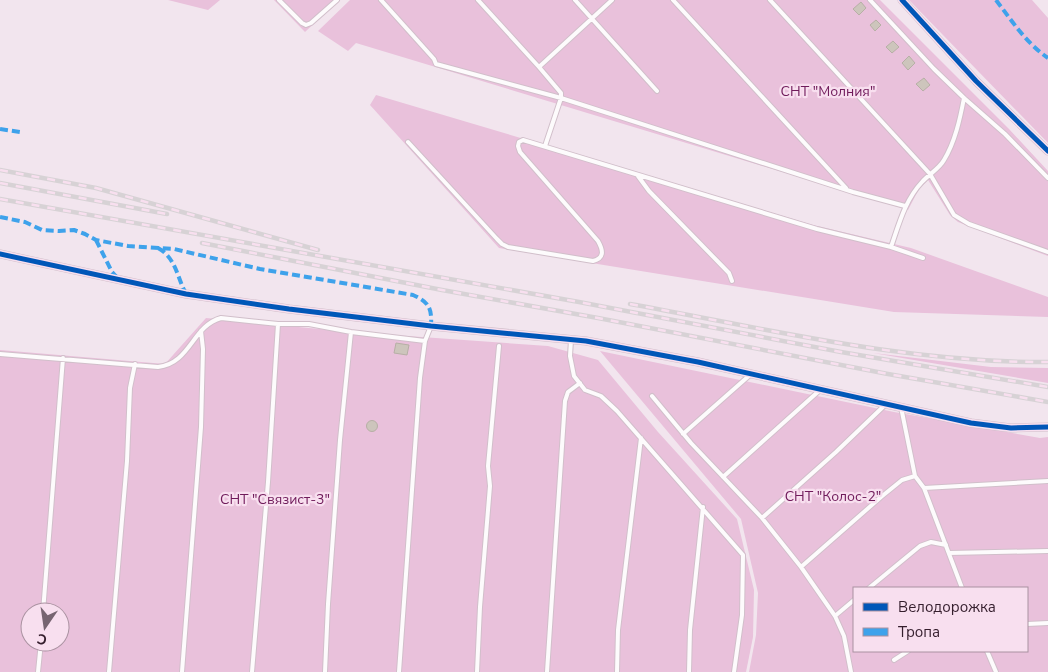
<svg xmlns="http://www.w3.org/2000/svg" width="1048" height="672" font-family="'Nunito Sans',sans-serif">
  <rect width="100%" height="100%" fill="#f2e5ee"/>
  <path fill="#e9c1db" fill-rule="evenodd" d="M168 0H220L208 10Z
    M274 0H339L305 32Z
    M350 0H880L1009 129 1048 171V256L958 222 950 215 928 180 919 189 908 210 356 43 348 51 318 31Z
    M909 0H1032L1048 18V143Z
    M376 95 813 225 911 248 1048 297V317L894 312 499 248 370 105Z
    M206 318 351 332 548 346 598 360 658 432 737 519 754 590 753 637 746 672H0V350L165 364ZM30 612H60V642H30Z
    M600 351 894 412 1040 438 1048 437V672H749L756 635 758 593 741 519ZM854 588H1027V651H854Z
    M873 353 991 367 1048 368V383Z"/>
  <path fill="#cdc5bc" stroke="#b7afa6" d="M861 2 866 8 859 15 853 9Z
    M876 20 881 25 875 31 870 25Z
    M893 41 899 47 892 53 886 47Z
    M909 56 915 63 908 70 902 63Z
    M924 78 930 85 923 91 916 84Z
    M396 343 409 345 407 355 394 353Z
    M366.5 426a5.5 5.5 0 1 1 11 0a5.5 5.5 0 1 1-11 0Z"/>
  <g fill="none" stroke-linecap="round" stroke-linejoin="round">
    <g stroke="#d1bfca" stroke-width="6">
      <path id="lane" d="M279 0 302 23 306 25 311 23 337 0
        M381 0 434 59 436 64 561 98 853 192 905 206
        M478 0 539 67 561 93V98L545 146
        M575 0 657 91
        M673 0 846 188
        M770 0 930 174 954 215 969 224 1048 252
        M870 0 934 69 964 98 1005 134 1048 178
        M539 67 612 0
        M408 142 497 239 502 244 508 247 593 261C605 258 603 250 598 241L520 152 518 146 519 142 523 140 817 229 891 247 923 258
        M638 176 649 191 729 273 732 281
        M891 247C899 224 905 200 922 182 929 174 939 169 944 160 955 142 960 119 964 98
        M571 340 570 356 574 376 585 390 601 396 617 411 743 555 742 615 734 672
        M0 354 158 367C191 363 192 326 221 318L278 324H309L351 332 425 341
        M652 396 691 443 762 518 801 567 835 616 844 636 851 672
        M901 407 915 476 924 488 962 588
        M683 434 751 374
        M723 477 820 390
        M924 488 1048 481
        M762 518 836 452 886 404
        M949 553 1048 551
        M801 567 881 497 902 480 915 476
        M869 588 920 546 931 542 946 545
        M43 612 63 358
        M835 616 854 600
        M1027 624 1048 623
        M987 651 996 672
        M894 660 908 651
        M38 672 41 642
        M109 672 127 461 130 388 135 364
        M182 672 201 427 203 349 201 331
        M252 672 268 482 278 324
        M325 672 328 604 340 440 351 332
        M399 672 420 378 425 341 431 326
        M477 672 480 607 490 486 488 466 499 346
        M547 672 565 401 568 392 580 383
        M617 672 618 630 641 438
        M689 672 690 630 703 507"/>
    </g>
    <g stroke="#d1bfca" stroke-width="9">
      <path id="street" d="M902 0 976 81 1048 151
        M0 254 186 294 289 309 431 326 586 341 698 362 971 423 1011 428 1048 427"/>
    </g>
    <use href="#lane" stroke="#fdfbfc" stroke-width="4"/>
    <use href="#street" stroke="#fdfbfc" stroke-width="7"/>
    <g stroke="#d7d2d5" stroke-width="4.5">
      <path id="rail" d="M0 170 96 188 318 250
        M0 183 167 214
        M0 199 579 302 841 352 1048 387
        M202 243 442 290 598 318 888 374 1048 402
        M630 304C768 329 906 363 1048 362"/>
    </g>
    <use href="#rail" stroke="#f8dfef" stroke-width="2.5" stroke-dasharray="8" stroke-linecap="butt"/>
    <path stroke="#3ea2eb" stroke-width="4" stroke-dasharray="8 4" stroke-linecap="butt" d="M996 0C1012 21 1026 43 1048 58
      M0 129 20 132
      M0 217 25 222 42 230 59 231 74 230 85 234 96 240 128 246 174 249 260 269 413 295C429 302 432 308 431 326
      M96 240 112 272 119 280
      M158 248C176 258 177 277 186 294"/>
    <g stroke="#f8dfef" stroke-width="8">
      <path id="cycleway" d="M902 0 976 81 1048 151
        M0 254 186 294 289 309 431 326 586 341 698 362 971 423 1011 428 1048 427"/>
    </g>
    <use href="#cycleway" stroke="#0057b8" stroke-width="5"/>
  </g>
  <g text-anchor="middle" stroke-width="4.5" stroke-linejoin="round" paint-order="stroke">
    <g font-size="14" fill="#701b5b" stroke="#f8dfef">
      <text x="828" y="96">СНТ "Молния"</text>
      <text x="833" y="501">СНТ "Колос-2"</text>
      <text x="275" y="504">СНТ "Связист-3"</text>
    </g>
  </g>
  <rect x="853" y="587" width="175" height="65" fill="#f8dfef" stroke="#aa92a1"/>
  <rect x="863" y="603" width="25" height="8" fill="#0057b8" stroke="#aa92a1"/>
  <text x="898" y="612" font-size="15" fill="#351e2d">Велодорожка</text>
  <rect x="863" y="628" width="25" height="8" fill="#3ea2eb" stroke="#aa92a1"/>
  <text x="898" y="637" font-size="15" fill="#351e2d">Тропа</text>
  <g transform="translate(45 627) rotate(193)"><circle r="24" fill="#f8dfef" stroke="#aa92a1"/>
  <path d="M0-4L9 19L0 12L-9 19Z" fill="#776471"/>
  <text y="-8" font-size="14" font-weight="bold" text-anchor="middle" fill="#351e2d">С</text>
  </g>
</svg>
